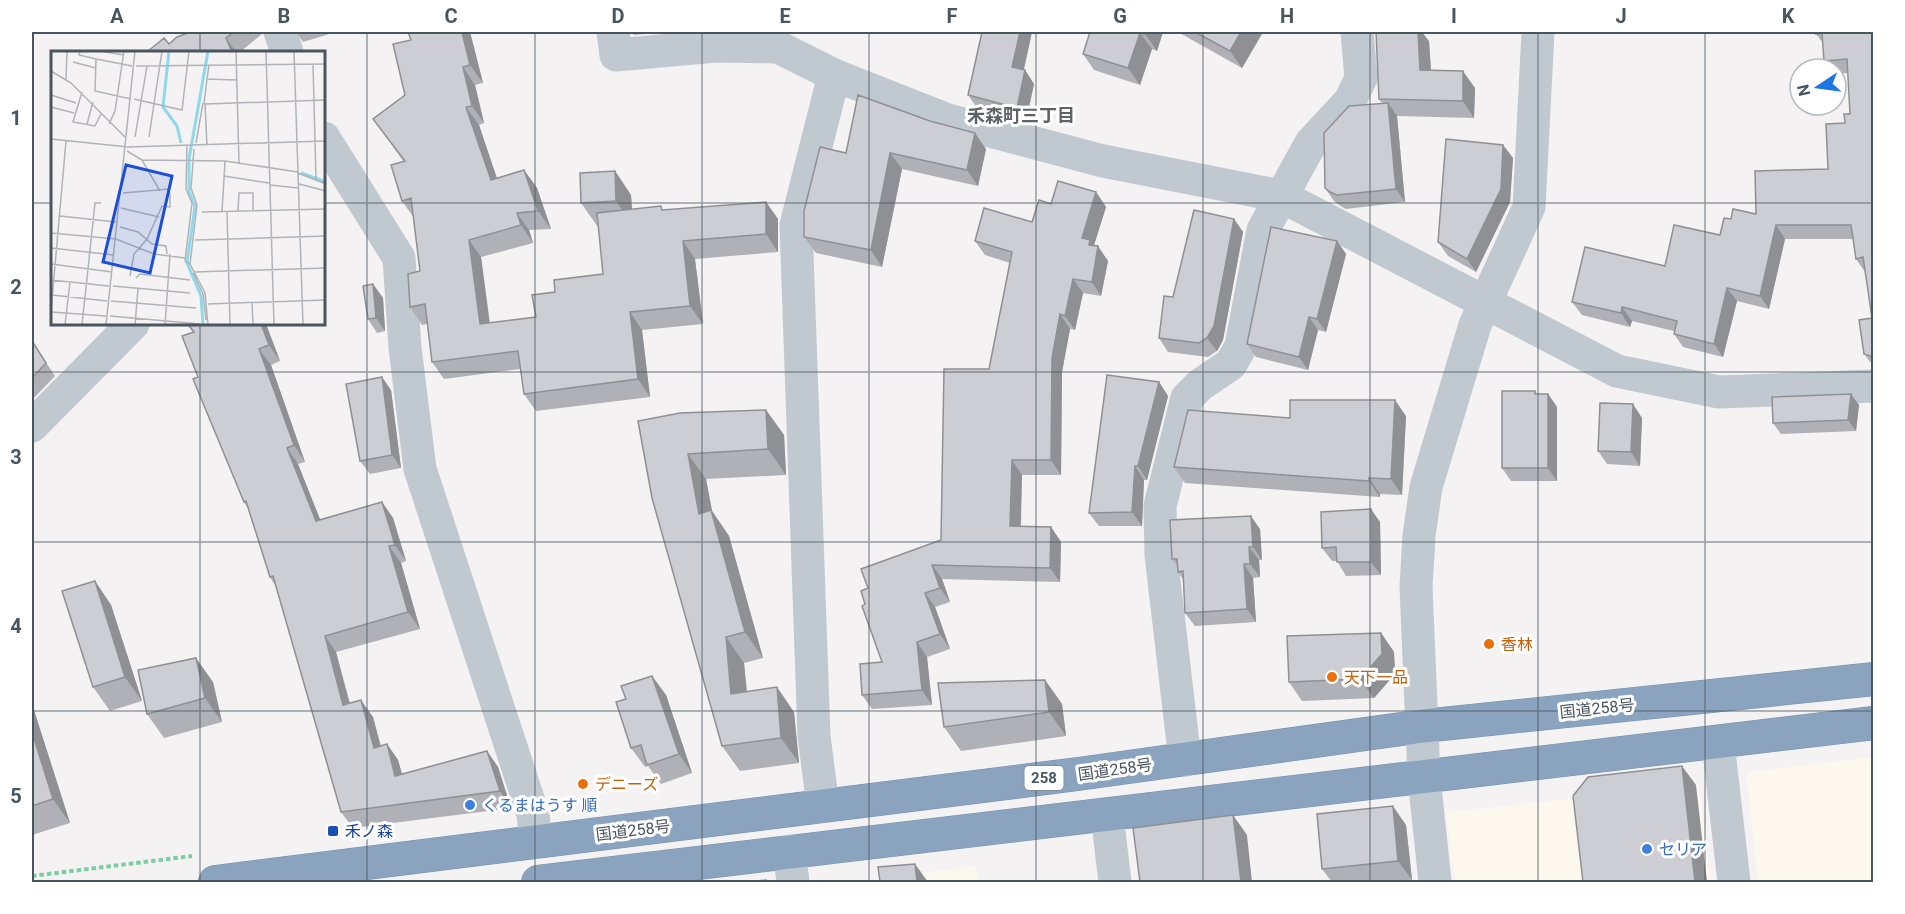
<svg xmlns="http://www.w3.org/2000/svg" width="1905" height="914" font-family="Roboto,'Noto Sans JP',sans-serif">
  <rect width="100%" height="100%" fill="#f4f2f2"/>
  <path fill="#fcf8ed" d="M1873 757V882H1758L1746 772Z
    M1699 785 1711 882H1454L1446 812Z
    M976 866 978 882H888L887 877Z"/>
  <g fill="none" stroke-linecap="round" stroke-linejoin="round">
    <g stroke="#758fab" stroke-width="34">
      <path id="highway" d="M215 882 1078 774 1423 726 1874 679
        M538 882 1874 723"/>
    </g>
    <path stroke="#7acea4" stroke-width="4" stroke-dasharray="4.5 3" stroke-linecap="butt" d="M32 876 192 856"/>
    <path stroke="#c0c9d0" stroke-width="33" d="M280 32 287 52
      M613 32 616 55 716 46 778 47 834 75 948 120 1103 161 1281 196 1617 371 1719 392 1874 386
      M324 138 399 258 405 348 420 469 533 814 536 842
      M32 426 133 324
      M1718 743 1734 882
      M1185 760 1161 555 1160 506 1187 398 1200 385 1231 364 1241 346 1263 230 1311 143 1350 101 1361 78 1357 32
      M823 806 814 736 796 225 834 75
      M1107 815 1115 882
      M789 851 793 882
      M1435 882 1424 777 1416 586 1419 536 1426 487 1475 325 1529 207 1538 32"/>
    <use href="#highway" stroke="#8aa4bf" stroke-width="33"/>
  </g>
  <path fill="#afb1b6" d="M190 32H263L262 34 240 52H147L169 44Z
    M296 32H336L303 42Z
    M470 32 483 83 475 85 484 123 479 125 497 178 524 170 537 188 551 229 529 230 533 243 481 257 490 323 536 317 555 292 603 274 598 226V227L581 203 615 171 631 195 632 210H664L766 202 778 219V252L695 259 703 324 642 330 650 397 536 411 524 394 520 369 444 379 432 362 427 324 422 325 410 307 420 271 414 218 402 201 404 162 373 119 405 95 411 40Z
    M632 32H668L634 35Z
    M1032 32 1024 70H1025L1034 84 1026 121 977 108 968 95Z
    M1090 32H1163L1157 51 1152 49 1140 85 1094 70 1083 54Z
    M1178 32H1263L1242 68Z
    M1874 32V367L1864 354 1872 318 1865 272 1856 259 1853 239H1785L1769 309 1737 301 1723 357 1683 347 1674 334V331L1632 321 1630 327 1582 315 1572 302 1665 266 1720 235 1731 219 1756 214 1828 169 1845 123 1850 114 1848 73 1836 74V69H1830L1824 61 1823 43 1816 34Z
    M1429 41 1431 70 1475 88 1474 118 1397 116 1405 202 1346 209 1339 205 1334 201 1325 188 1382 103 1379 99Z
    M1503 145 1513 158 1510 202 1476 272 1448 256 1438 242Z
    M986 149 978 186 902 169 882 267 816 253 804 237 846 153Z
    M1096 192 1106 207 1094 245 1108 261 1101 296 1083 293 1075 330 1070 329 1062 372 1061 475H1022L1021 527H1051L1061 542 1060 582 942 579 950 602 935 607 950 649 927 657 932 705 872 709 862 695 882 662 865 604 941 540 989 369 1010 263 985 255 975 241 1032 222 1051 204Z
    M1234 219 1243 232 1223 340 1217 351 1208 357 1168 352 1159 338 1173 297Z
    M1337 241 1346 254 1326 332 1318 330 1308 370 1256 357 1247 344Z
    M373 284 383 298 385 331 377 333 368 319Z
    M186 324H266L280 361 271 365 305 462 298 464 320 519 382 502 393 518 406 561 401 563 420 629 336 652 350 703 373 717 381 746 387 744 398 760 402 774 487 751 498 767 511 808 353 828 341 812 276 587 270 577 248 509 244 502 198 377 193 332Z
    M32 341 55 376 32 400Z
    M1159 382 1168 396 1147 480H1144L1142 526H1099L1089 513Z
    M391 390 401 468 370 474 360 461Z
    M1535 391 1537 394H1548L1557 407V481H1511L1502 468Z
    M1851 394 1859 405 1856 431 1781 434 1773 423Z
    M766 410 784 435 786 475 706 479 712 511 729 536 763 658 744 663 747 691 794 712 799 763 740 771 722 746 638 421Z
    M1406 416 1402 495 1380 494V497L1185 483 1174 467Z
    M1642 418 1640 466 1607 464 1598 451Z
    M1380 522 1381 575 1346 576 1337 561H1332L1322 548Z
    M1260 529 1262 560H1259L1260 577 1253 578 1256 622 1195 626 1185 613 1183 579 1178 572 1177 566 1172 559Z
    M95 581 111 605 142 701 110 711 93 687Z
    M1381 633 1394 652 1395 674 1374 698 1302 701 1289 682Z
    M652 676 666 695 692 773 661 784 648 766 645 767 631 748 626 699Z
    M1045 680 1062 704 1066 736 961 751 944 727Z
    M213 682 222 722 164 738 147 714Z
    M32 704 70 823 32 835Z
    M1406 825 1412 880 1391 882H1332L1322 869Z"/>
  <path fill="#8f9094" d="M462 32H470L483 83 470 65Z
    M1020 32H1032L1021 81 1012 67Z
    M1146 32H1163L1157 51 1145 34Z
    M1241 32H1263L1242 68 1230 51Z
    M1418 32H1422L1429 41 1432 87 1420 70Z
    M1140 33 1152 49 1140 85 1128 68Z
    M226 38 236 52H232Z
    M463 67 475 85 484 123 472 106Z
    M1025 70 1034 84 1026 121 1017 108Z
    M1463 71 1475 88 1474 118 1463 101Z
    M1388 103 1397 116 1405 202 1396 189Z
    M466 107 479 125 503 197 491 180Z
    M975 133 986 149 978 186 967 170Z
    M1503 145 1513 158 1510 202 1476 272 1467 259Z
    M890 153 902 169 882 267 871 250Z
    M524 170 537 188 551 229 538 211Z
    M615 171 631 195 633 225 616 201Z
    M1096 192 1106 207 1094 245 1097 250 1098 246 1108 261 1101 296 1092 282 1082 238Z
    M766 202 778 219V252L766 234Z
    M517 213 529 230 533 243 521 225Z
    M1234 219 1243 232 1223 340 1217 351 1207 338Z
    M1776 225 1785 239 1769 309 1760 296Z
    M469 240 481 257 492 342 480 324Z
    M683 241 695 259 703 324 690 306Z
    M1337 241 1346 254 1326 332 1317 319Z
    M1073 279 1083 293 1075 330 1065 316Z
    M373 284 383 298 385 331 376 318Z
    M1727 288 1737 301 1723 357 1714 344Z
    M1622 307 1632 321 1630 327 1621 313Z
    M630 312 642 330 650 397 638 379Z
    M1060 314 1070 329 1062 372 1061 475 1051 460 1052 358Z
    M1309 317 1318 330 1308 370 1299 357Z
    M261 324H266L280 361 269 345Z
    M259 349 271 365 305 462 294 445Z
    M382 377 391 390 401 468 392 455Z
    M1159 382 1168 396 1147 480 1138 466Z
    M1548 394 1557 407V481L1548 468Z
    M1851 394 1859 405 1856 431 1848 420Z
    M1395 400 1406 416 1402 495 1391 479Z
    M1633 404 1642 418 1640 466 1631 452Z
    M766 410 784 435 786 475 768 449Z
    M287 448 298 464 327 537 316 521Z
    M688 454 706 479 712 511 729 536 763 658 745 632 699 514Z
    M1012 460 1022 475 1020 541 1010 526Z
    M1135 466 1144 480 1142 526 1132 512Z
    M1369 478 1380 494V497L1369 481Z
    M382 502 393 518 406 561 395 545Z
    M1371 509 1380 522 1381 575 1371 562Z
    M1251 516 1260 529 1262 560 1253 547Z
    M1051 527 1061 542 1060 582 1050 568Z
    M389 546 401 563 420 629 408 612Z
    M1249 547 1259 560 1260 577 1250 564Z
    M1244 564 1253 578 1256 622 1247 609Z
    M932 565 942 579 950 602 940 588Z
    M95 581 111 605 142 701 125 677Z
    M925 593 935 607 950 649 940 634Z
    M1381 633 1394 652 1395 674 1374 698 1360 679Z
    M325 636 336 652 354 722 343 705Z
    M726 637 744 663 749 719 731 694Z
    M917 642 927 657 932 705 922 690Z
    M196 658 213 682 222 722 205 698Z
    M652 676 666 695 692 773 679 754Z
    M1045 680 1062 704 1066 736 1049 712Z
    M777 687 794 712 799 763 781 738Z
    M361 700 373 717 385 764 374 748Z
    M32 704 70 823 53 799 32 732Z
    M387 744 398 760 407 792 395 776Z
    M487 751 498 767 511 808 500 791Z
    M1682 766 1696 785 1707 882H1695Z
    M1393 806 1406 825 1412 880 1398 861Z
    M1233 815 1247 835 1252 882H1241Z
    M915 864 928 882H917Z"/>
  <path fill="#ccced4" stroke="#8f9094" stroke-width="1.5" d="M190 32H234L226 38 232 52H147L164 38 169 44 177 37Z
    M408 32H462L470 65 463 67 472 106 466 107 491 180 524 170 538 211 517 213 521 225 469 240 480 324 536 317 532 295 555 292 554 280 603 274 597 213 661 206 662 210 766 202V234L683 241 690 306 630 312 638 379 524 394 518 351 432 362 425 304 410 307 408 274 420 271 411 198 402 201 391 165 405 161 373 119 405 95 393 44 411 40Z
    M982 32H1020L1012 67 1025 70 1017 108 968 95Z
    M1090 32H1146L1145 34 1140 33 1128 68 1083 54Z
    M1195 32H1241L1230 51Z
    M1376 32H1418L1420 70 1463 71V101L1379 99Z
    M1816 32H1874V357L1864 354 1859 320 1872 318 1863 257 1856 259 1851 225H1776L1760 296 1727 288 1714 344 1674 334 1677 321 1622 307 1621 313 1572 302 1585 247 1665 266 1674 225 1720 235 1724 218 1731 219 1733 209 1756 214 1755 171 1828 169 1826 124 1845 123 1844 114H1850L1847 59 1824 61 1822 33 1816 34Z
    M858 95 930 121 975 133 967 170 890 153 871 250 804 237V211L820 147 846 153Z
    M1388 103 1396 189 1337 195 1330 192 1325 188 1324 133 1349 106Z
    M1446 139 1503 145 1501 189 1467 259 1438 242Z
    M615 171 616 201 581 203 580 173Z
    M1058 181 1096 192 1082 238 1090 240 1089 245 1098 246 1092 282 1073 279 1065 316 1060 314 1052 358 1051 460H1012L1010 526 1051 527 1050 568 932 565 940 588 925 593 940 634 917 642 922 690 862 695 860 664 882 662 862 606 865 604 861 591 868 588 861 569 941 540 944 369H989L1012 252 975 241 984 208 1032 222 1039 200 1051 204Z
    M1194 210 1234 219 1214 326 1207 338 1199 343 1159 338 1164 296 1173 297Z
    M1271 227 1337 241 1317 319 1309 317 1299 357 1247 344Z
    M373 284 376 318 368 319 363 286Z
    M188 324H261L269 345 259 349 294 445 287 448 316 521 382 502 395 545 389 546 408 612 325 636 343 705 361 700 374 748 387 744 395 776 487 751 500 791 341 812 273 576 270 577 246 501 244 502 193 379 198 377 182 336 194 332Z
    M32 341 46 363 32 378Z
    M1107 375 1159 382 1138 466H1135L1132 512 1089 513Z
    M382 377 392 455 360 461 346 384Z
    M1502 391H1535V394H1548V468H1502Z
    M1851 394 1848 420 1773 423 1772 397Z
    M1290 400H1395L1391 479 1369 478V481L1174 467 1188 410 1290 418Z
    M1600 403 1633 404 1631 452 1598 451Z
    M766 410 768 449 688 454 699 514 711 510 745 632 726 637 731 694 777 687 781 738 722 746 652 498 638 421 680 413Z
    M1371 509V562H1337L1336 547 1322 548 1321 512Z
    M1251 516 1253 547H1249L1250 564H1244L1247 609 1185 613 1183 571 1178 572 1177 559H1172L1170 520Z
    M95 581 125 677 93 687 62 591Z
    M1381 633 1382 654 1360 679 1289 682 1287 636Z
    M196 658 205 698 147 714 138 670Z
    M652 676 679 754 647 765 641 745 631 748 616 702 626 699 621 686Z
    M1045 680 1049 712 944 727 938 683Z
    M32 732 53 799 32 806Z
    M1682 766 1695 882H1583L1573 796 1588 777Z
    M1393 806 1398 861 1322 869 1317 814Z
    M1233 815 1241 882H1140L1133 828Z
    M915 864 917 882H880L878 867Z
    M766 880V882H746Z"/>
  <path fill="none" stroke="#49555f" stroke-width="1.5" stroke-opacity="0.55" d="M200 32V52M367 32V882M535 32V882M702 32V882M869 32V882M1036 32V882M1203 32V882M1370 32V882M1538 32V882M1705 32V882M32 203H52M324 203H1874M200 324V882M32 372H1874M32 542H1874M32 711H1874"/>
  <g fill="#e8710a" stroke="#fff" stroke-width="2">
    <circle cx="1489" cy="644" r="6"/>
    <circle cx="1332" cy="677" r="6"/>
    <circle cx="583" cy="784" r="6"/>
  </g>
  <g fill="#3f7fe0" stroke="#fff" stroke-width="2">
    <circle cx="470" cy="805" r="6"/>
    <circle cx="1647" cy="849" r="6"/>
  </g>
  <rect fill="#1a4fb4" stroke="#fff" stroke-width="2" x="327" y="825" width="12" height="12" rx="3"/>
  <g text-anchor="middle" stroke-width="6" stroke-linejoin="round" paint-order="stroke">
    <rect fill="#fff" stroke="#80888f" stroke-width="1.5" x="1024.5" y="766" width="39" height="24" rx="4.5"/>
    <g font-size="15" font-weight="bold" fill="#49555f">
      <text x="1044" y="783">258</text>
    </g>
    <g font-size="16" fill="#c56008" stroke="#fff" text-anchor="start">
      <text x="1501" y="650">香林</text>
      <text x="1344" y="683">天下一品</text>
      <text x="595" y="790">デニーズ</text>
    </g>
    <g font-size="16" fill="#49555f" stroke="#fff">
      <text transform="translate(1597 708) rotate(-6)" y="6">国道258号</text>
      <text transform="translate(1115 769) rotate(-8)" y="6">国道258号</text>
      <text transform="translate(633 830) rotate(-7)" y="6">国道258号</text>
    </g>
    <g font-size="16" fill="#366cbe" stroke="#fff" text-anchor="start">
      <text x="482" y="811">くるまはうす 順</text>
      <text x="1659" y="855">セリア</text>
    </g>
    <g font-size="16" fill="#164399" stroke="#fff" text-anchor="start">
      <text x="345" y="837">禾ノ森</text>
    </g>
    <g font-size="18" font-weight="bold" fill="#5e6267" stroke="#fff">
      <text x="1021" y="122">禾森町三丁目</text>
    </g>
  </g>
  <g transform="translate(51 51)">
    <rect width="274" height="274" fill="#f4f2f2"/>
    <path fill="none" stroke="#8fd9ec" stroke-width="3" d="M118 0 112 56 126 75 130 92M250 122 275 131M152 274 150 245 136 212 144 155 138 140V108L157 0"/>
    <path fill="none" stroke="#b0b3b7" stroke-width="1.5" d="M29 0 28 4 45 8 81 15M49 0 73 4M185 0 188 113M215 0 223 274M224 0H243M243 0 252 274M45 8 44 40 80 48M22 11 45 17M158 14 156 28 186 29M262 14 265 128M85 15 275 13M0 20 20 32 75 87M15 28 16 0M31 41 22 71 44 75 50 63M0 44 25 52M83 48 131 59 138 0M153 53 156 28M0 56 23 62M36 73 42 51M58 73 64 60 73 0M84 86 96 15M98 86 111 0M0 88 77 96 275 90M145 92 152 52M156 94 154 53 275 49M136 95 135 138 141 152 134 210 139 213M143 98 140 137 146 154 139 213 154 242 157 274M76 100 91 109 109 140M91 109 174 110 247 121M247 122 275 133M173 125 218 132M248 133 275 140M219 134 247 137M72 142 118 138 119 144V156L111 155 96 188 83 203 79 225M70 157 108 166M187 160 188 142H202V159M151 161 275 158M171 161 174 110M176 161 179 274M9 165 65 171M69 176 87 181 101 193 115 195 116 203M0 182 65 188 103 203 134 207M144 189 275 185M0 197 63 204M0 213 61 221M143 221 275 217M142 222 152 243 155 269M85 227 89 223 139 229M0 229 58 235M62 235 139 242M1 244 56 250M60 250 145 257M201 251 202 274M157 253 275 249M0 260 15 90M0 261 55 265M59 265 149 273M14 274 19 231M31 274 44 152H50M55 274 84 0M84 274 87 238M114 274 119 203"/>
    <path fill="#1d4ed8" fill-opacity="0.15" stroke="#1d4ed8" stroke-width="3" d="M75 114 121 125 99 222 52 211Z"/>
    <rect width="274" height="274" fill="none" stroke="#49555f" stroke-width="3"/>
  </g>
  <rect width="1905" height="914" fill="none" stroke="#ffffff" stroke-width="66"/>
  <g transform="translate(1818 87) rotate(257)"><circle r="28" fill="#ffffff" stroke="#b6bbbf" stroke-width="1.5"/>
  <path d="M0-4.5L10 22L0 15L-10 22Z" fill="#1b75e4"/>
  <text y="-9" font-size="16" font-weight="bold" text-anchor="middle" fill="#49555f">N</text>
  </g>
  <rect x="33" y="33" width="1839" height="848" fill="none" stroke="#49555f" stroke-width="2"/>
  <g font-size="20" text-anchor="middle" font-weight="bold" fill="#49555f">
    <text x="117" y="23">A</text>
    <text x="284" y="23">B</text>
    <text x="451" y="23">C</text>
    <text x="618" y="23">D</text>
    <text x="785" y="23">E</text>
    <text x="952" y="23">F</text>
    <text x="1120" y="23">G</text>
    <text x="1287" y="23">H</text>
    <text x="1454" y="23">I</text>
    <text x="1621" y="23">J</text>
    <text x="1788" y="23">K</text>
    <text x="16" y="125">1</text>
    <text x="16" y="294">2</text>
    <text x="16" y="464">3</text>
    <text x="16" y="633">4</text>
    <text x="16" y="803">5</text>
  </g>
</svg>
